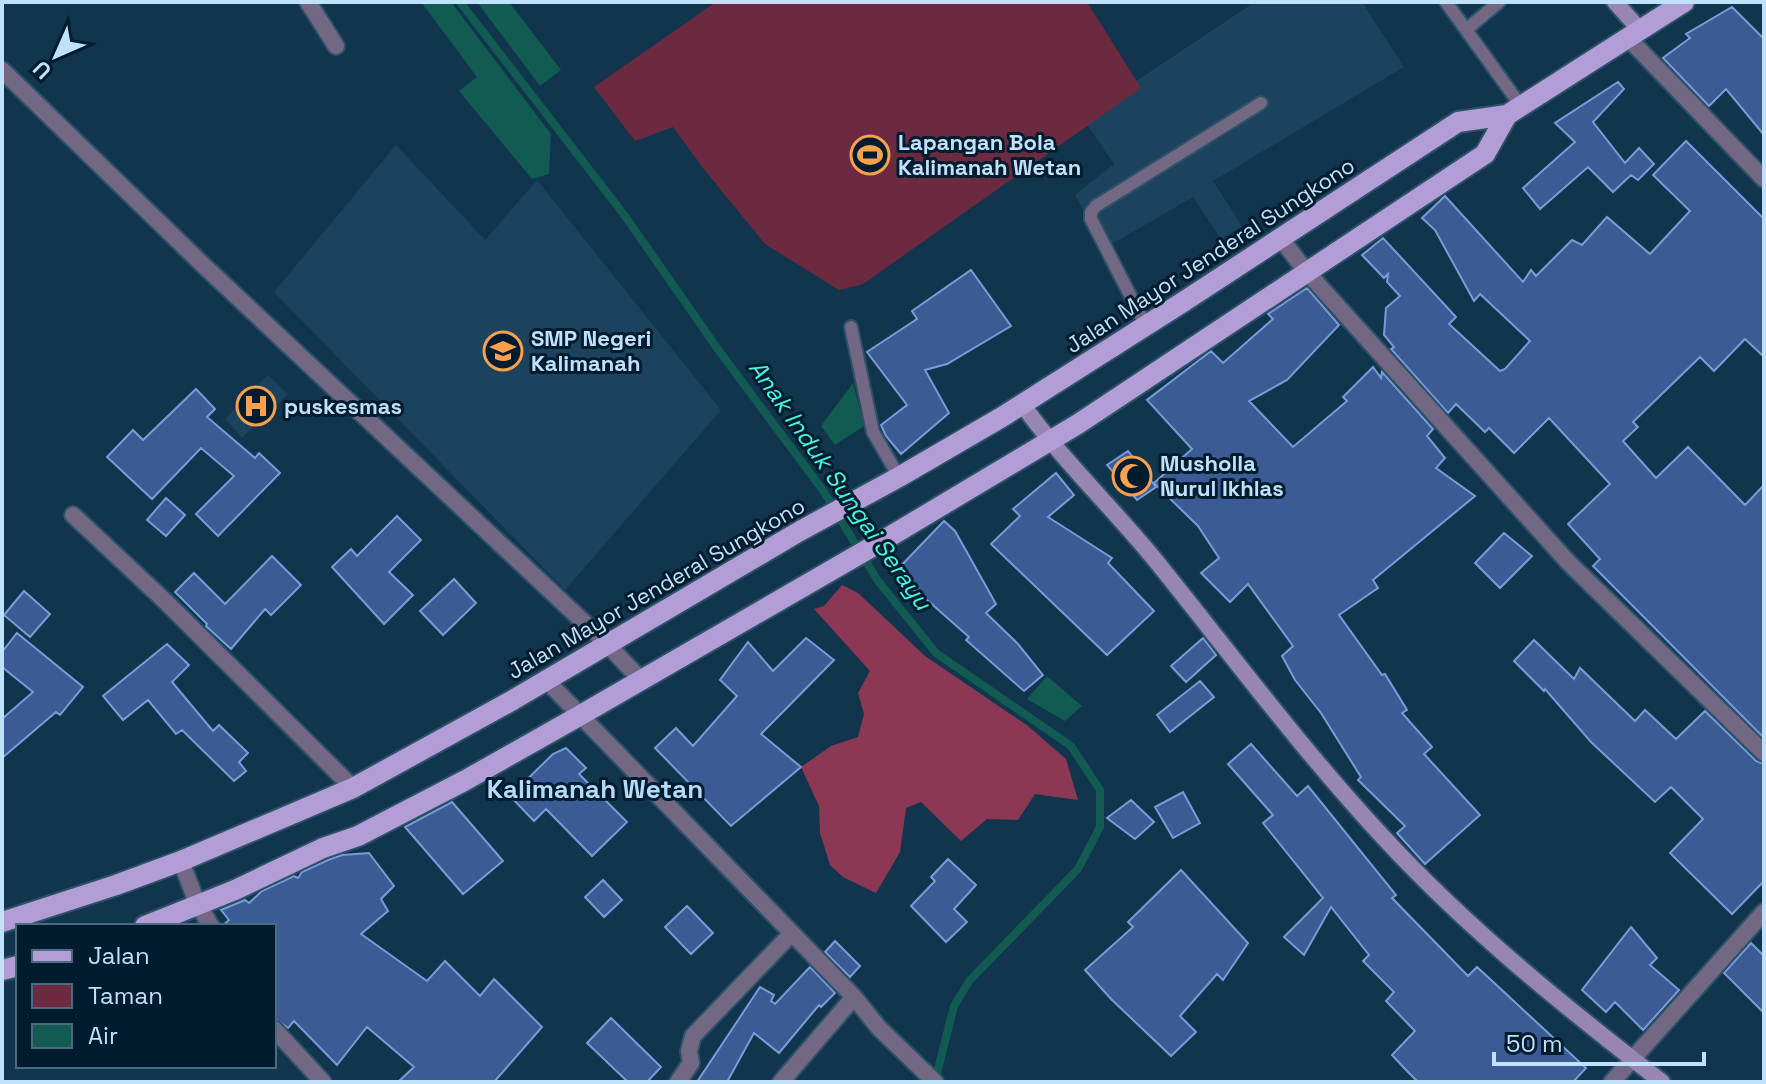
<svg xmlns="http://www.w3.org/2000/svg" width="1766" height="1084" font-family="'Space Grotesk',sans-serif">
  <rect width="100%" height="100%" fill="#11354d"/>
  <path fill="#1b435e" d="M1255 2H1362L1404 67 1213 181 1242 226 1221 239 1193 197 1105 248 1075 195 1114 164 1082 117Z
    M396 145 485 240 537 180 721 410 565 590 274 292Z
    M268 375 288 394 242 438 225 419Z"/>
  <path fill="#6c2a40" d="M716 2H1087L1141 88 863 284 839 290 765 244 703 168 673 127 635 141 594 87Z"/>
  <path fill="#8c3854" d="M842 585 858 593 925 656 1028 726 1066 759 1078 800 1035 794 1018 820 987 819 961 841 921 802 906 808 900 852 876 893 843 877 830 865 820 833 819 806 801 767 831 746 858 737 864 714 858 693 870 671 814 609 824 606Z"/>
  <path fill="#115b52" d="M421 2H451L551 134 549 174 532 179 459 91 477 77Z
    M477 2H509L561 70 540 86Z
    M853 383 864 426 835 445 821 426Z
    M1047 676 1082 706 1065 721 1027 699Z"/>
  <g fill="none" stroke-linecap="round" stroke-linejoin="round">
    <path stroke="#115b52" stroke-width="8" d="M460 2 625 216 717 348 822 489 878 581 936 653 1071 746 1100 790V827L1078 869 970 980 954 1006 935 1081"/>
  </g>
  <path fill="#3c5a93" stroke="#799bd8" stroke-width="2" d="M1732 7 1764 39V135L1726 89 1709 106 1663 58 1690 38 1686 34Z
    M1618 82 1624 89 1593 122 1625 163 1639 148 1654 164 1638 180 1631 175 1613 192 1588 167 1540 209 1523 188 1575 142 1555 123Z
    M1686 141 1764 219V357L1745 339 1714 371 1700 357 1633 422 1638 427 1623 441 1656 478 1688 447 1745 505 1764 485V738L1593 566 1600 559 1568 524 1610 484 1549 418 1514 453 1489 428 1485 432 1456 404 1448 413 1391 349 1394 347 1384 335 1386 308 1400 296 1387 282 1388 274 1384 278 1362 255 1383 238 1456 317 1449 324 1500 371 1505 369 1530 341 1480 294 1474 301 1435 230 1422 218 1445 196 1523 282 1531 270 1536 276 1572 240 1582 245 1607 217 1650 254 1690 211 1653 175Z
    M971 270 1011 326 947 364 925 370 949 413 901 454 886 436 881 425 907 405 867 352 917 319 912 311Z
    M1307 288 1339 325 1287 380 1249 401 1293 447 1347 401 1343 397 1373 367 1381 378 1382 372 1433 429 1427 436 1445 458 1436 468 1475 496 1373 580 1378 588 1339 615 1382 675 1385 674 1407 710 1402 713 1432 747 1424 754 1480 815 1425 864 1397 833 1405 826 1358 780 1361 777 1321 713 1295 680 1282 656 1293 646 1248 584 1230 602 1201 573 1219 558 1198 526 1154 483 1192 449 1147 400 1211 351 1223 363 1273 319 1268 314Z
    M196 389 215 409 207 417 255 458 259 453 280 473 218 536 196 514 234 476 201 448 152 499 107 457 133 430 143 440Z
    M1128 451 1156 487 1137 500 1107 465Z
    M1056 473 1074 495 1048 517 1112 558 1108 563 1154 611 1107 655 991 544 1020 516 1013 509Z
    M166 498 185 515 166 536 147 520Z
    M397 516 421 540 389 572 413 595 384 624 332 567 351 549 357 556Z
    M944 521 955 531 996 604 986 613 1018 644 1043 675 1024 691 966 640 969 637 926 599 924 600 895 572Z
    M1504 533 1532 556 1500 588 1475 563Z
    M272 556 301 585 271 615 265 609 231 649 206 626 207 624 175 592 194 573 225 604Z
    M454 579 476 603 443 635 420 611Z
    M24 591 50 614 30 637 4 615Z
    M17 633 83 687 60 715 56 712 2 758V719L33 692 2 667V652Z
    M806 638 834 660 761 734 801 767 731 826 655 748 676 728 693 746 737 696 720 680 748 642 773 671Z
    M1203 638 1216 655 1186 682 1171 666Z
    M1534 640 1574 679 1580 668 1635 721 1645 710 1676 739 1705 711 1756 761 1764 764V881L1732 914 1670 853 1703 819 1671 787 1655 802 1591 742 1545 689 1544 691 1514 661Z
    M167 644 189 665 172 682 213 731 219 725 248 753 239 762 246 771 234 781 182 730 176 734 148 700 123 720 103 696Z
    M1200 681 1214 697 1170 732 1157 715Z
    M1251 744 1297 796 1308 786 1396 895 1392 898 1468 976 1477 967 1586 1068 1573 1082H1418L1406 1070 1392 1055 1415 1031 1386 1001 1394 992 1363 961 1369 955 1331 907 1304 955 1284 937 1323 898 1263 823 1273 815 1228 764Z
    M566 748 586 768 579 774 627 822 592 856 546 809 534 821 510 796 553 754Z
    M1183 792 1200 823 1173 838 1155 807Z
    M1131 800 1154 822 1135 839 1107 818Z
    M452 802 503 861 463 894 405 827Z
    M369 853 394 886 381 899 388 911 361 934 427 981 445 961 480 996 494 979 542 1027 494 1082H398L414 1067 367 1027 337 1065 294 1021 288 1028 274 1018V926H222L229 920 221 910 245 900 249 903 262 891 294 876 298 878 302 872 328 860 342 855Z
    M948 859 976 885 954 909 967 922 946 942 911 906 935 881 931 877Z
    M1181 870 1248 943 1223 980 1217 974 1180 1016 1196 1032 1171 1056 1111 999 1085 970 1133 927 1128 922Z
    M603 880 622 900 604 917 585 897Z
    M687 906 713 933 691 954 665 927Z
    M1631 927 1657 958 1650 965 1679 990 1643 1030 1615 1002 1606 1012 1582 990Z
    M835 941 860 966 850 977 825 952Z
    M1751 943 1764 956V1013L1724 973Z
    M810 967 835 993 821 1007 819 1005 779 1053 754 1033 727 1082H697L760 987 774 995 771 1001 775 1004Z
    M611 1018 661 1067 647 1082H628L587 1043Z"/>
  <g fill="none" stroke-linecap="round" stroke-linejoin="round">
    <g stroke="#2d5169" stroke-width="16">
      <path id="lane" d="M1446 2 1521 106
        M1467 29 1499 2
        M1146 326 1091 219V212L1096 206 1261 103
        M851 327 873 432 899 477"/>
    </g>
    <g stroke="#2d5169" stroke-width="20">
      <path id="street" d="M308 2 336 46
        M1628 38 1764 179
        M2 70 200 262 607 644 641 680
        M1281 239 1306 271 1568 562 1764 753
        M73 515 165 601 353 788
        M546 680 854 997 879 1028 935 1082
        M181 861 197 903 211 926
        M274 1029 323 1082
        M678 1082 691 1063 689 1051 693 1036 792 933
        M781 1082 854 997
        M1612 1082 1764 912"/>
    </g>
    <g stroke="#2d5169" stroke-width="20">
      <path id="secondary" d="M1615 2 1640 30
        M1022 404C1062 460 1112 507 1156 561 1231 654 1302 750 1384 838 1467 928 1565 1007 1662 1082"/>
    </g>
    <g stroke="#2d5169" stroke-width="24">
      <path id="primary" d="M2 922 116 885 181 861 353 788 513 700 800 531 899 477 1002 417 1183 302 1458 122 1507 115 1684 2
        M145 926 235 890 323 848 358 836 464 781 579 716 889 537 1078 424 1485 154 1507 115
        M2 970 18 966"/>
    </g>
    <use href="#lane" stroke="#726884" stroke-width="12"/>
    <use href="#street" stroke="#726884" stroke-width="16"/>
    <use href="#secondary" stroke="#9786b2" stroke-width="16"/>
    <use href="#primary" stroke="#b29dd6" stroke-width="20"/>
  </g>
  <defs>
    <g id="stadium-ring" transform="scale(2)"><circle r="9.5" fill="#011c2e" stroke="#f8a04b" stroke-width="1.5"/><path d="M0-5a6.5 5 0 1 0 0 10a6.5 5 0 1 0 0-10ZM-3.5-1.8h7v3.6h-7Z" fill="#f8a04b"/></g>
    <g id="school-ring" transform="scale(2)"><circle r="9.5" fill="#011c2e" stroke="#f8a04b" stroke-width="1.5"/><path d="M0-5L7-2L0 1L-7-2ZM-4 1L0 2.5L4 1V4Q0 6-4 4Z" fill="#f8a04b"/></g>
    <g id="hospital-ring" transform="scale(2)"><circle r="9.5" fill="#011c2e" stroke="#f8a04b" stroke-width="1.5"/><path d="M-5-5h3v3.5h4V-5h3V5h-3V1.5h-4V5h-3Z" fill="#f8a04b"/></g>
    <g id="mosque-ring" transform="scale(2)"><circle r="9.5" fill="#011c2e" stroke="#f8a04b" stroke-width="1.5"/><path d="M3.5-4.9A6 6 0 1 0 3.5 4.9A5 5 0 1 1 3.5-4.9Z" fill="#f8a04b"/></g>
  </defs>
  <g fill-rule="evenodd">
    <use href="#stadium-ring" x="870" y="155"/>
    <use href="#school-ring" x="503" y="351"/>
    <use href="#hospital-ring" x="256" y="406"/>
    <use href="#mosque-ring" x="1132" y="476"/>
  </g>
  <g text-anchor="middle" stroke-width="6" stroke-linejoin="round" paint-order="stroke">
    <g font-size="22" font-weight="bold" fill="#c0e1fa" stroke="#011c2e" text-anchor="start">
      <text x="898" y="150">Lapangan Bola<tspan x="898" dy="25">Kalimanah Wetan</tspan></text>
      <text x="531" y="346">SMP Negeri<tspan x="531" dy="25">Kalimanah</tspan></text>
      <text x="284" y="414">puskesmas</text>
      <text x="1160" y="471">Musholla<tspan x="1160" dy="25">Nurul Ikhlas</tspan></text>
    </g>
    <g font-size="22" fill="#c0e1fa" stroke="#011c2e">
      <text transform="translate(1210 255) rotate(-33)" y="8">Jalan Mayor Jenderal Sungkono</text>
      <text transform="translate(656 588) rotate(-30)" y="8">Jalan Mayor Jenderal Sungkono</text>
    </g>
    <g font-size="24" font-style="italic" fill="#41fbe3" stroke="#011c2e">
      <text transform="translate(840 485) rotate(55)" y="8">Anak Induk Sungai Serayu</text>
    </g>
    <g font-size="26" font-weight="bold" fill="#b4dbf9" stroke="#011c2e">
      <text x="595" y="798">Kalimanah Wetan</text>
    </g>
  </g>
  <rect width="1766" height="1084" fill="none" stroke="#c0e1fa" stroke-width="8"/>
  <rect x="16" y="924" width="260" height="144" fill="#011c2e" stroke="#4d6b80" stroke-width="2"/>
  <rect x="32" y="950" width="40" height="12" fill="#b29dd6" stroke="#4d6b80" stroke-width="2"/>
  <text x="88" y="964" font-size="24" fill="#c0e1fa">Jalan</text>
  <rect x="32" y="984" width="40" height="24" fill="#6c2a40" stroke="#4d6b80" stroke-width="2"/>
  <text x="88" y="1004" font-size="24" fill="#c0e1fa">Taman</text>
  <rect x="32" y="1024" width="40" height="24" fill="#115b52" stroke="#4d6b80" stroke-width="2"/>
  <text x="88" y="1044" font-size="24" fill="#c0e1fa">Air</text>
  <g transform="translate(56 56) rotate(225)" stroke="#011c2e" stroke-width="6" paint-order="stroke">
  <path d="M0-6L14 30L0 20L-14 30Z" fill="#c0e1fa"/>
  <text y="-12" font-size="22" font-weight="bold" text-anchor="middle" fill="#c0e1fa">U</text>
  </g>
  <path d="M1494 1052v12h210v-12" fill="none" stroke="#c0e1fa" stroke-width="4"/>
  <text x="1506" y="1052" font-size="24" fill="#c0e1fa" stroke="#011c2e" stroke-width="6" paint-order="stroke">50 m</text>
</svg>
